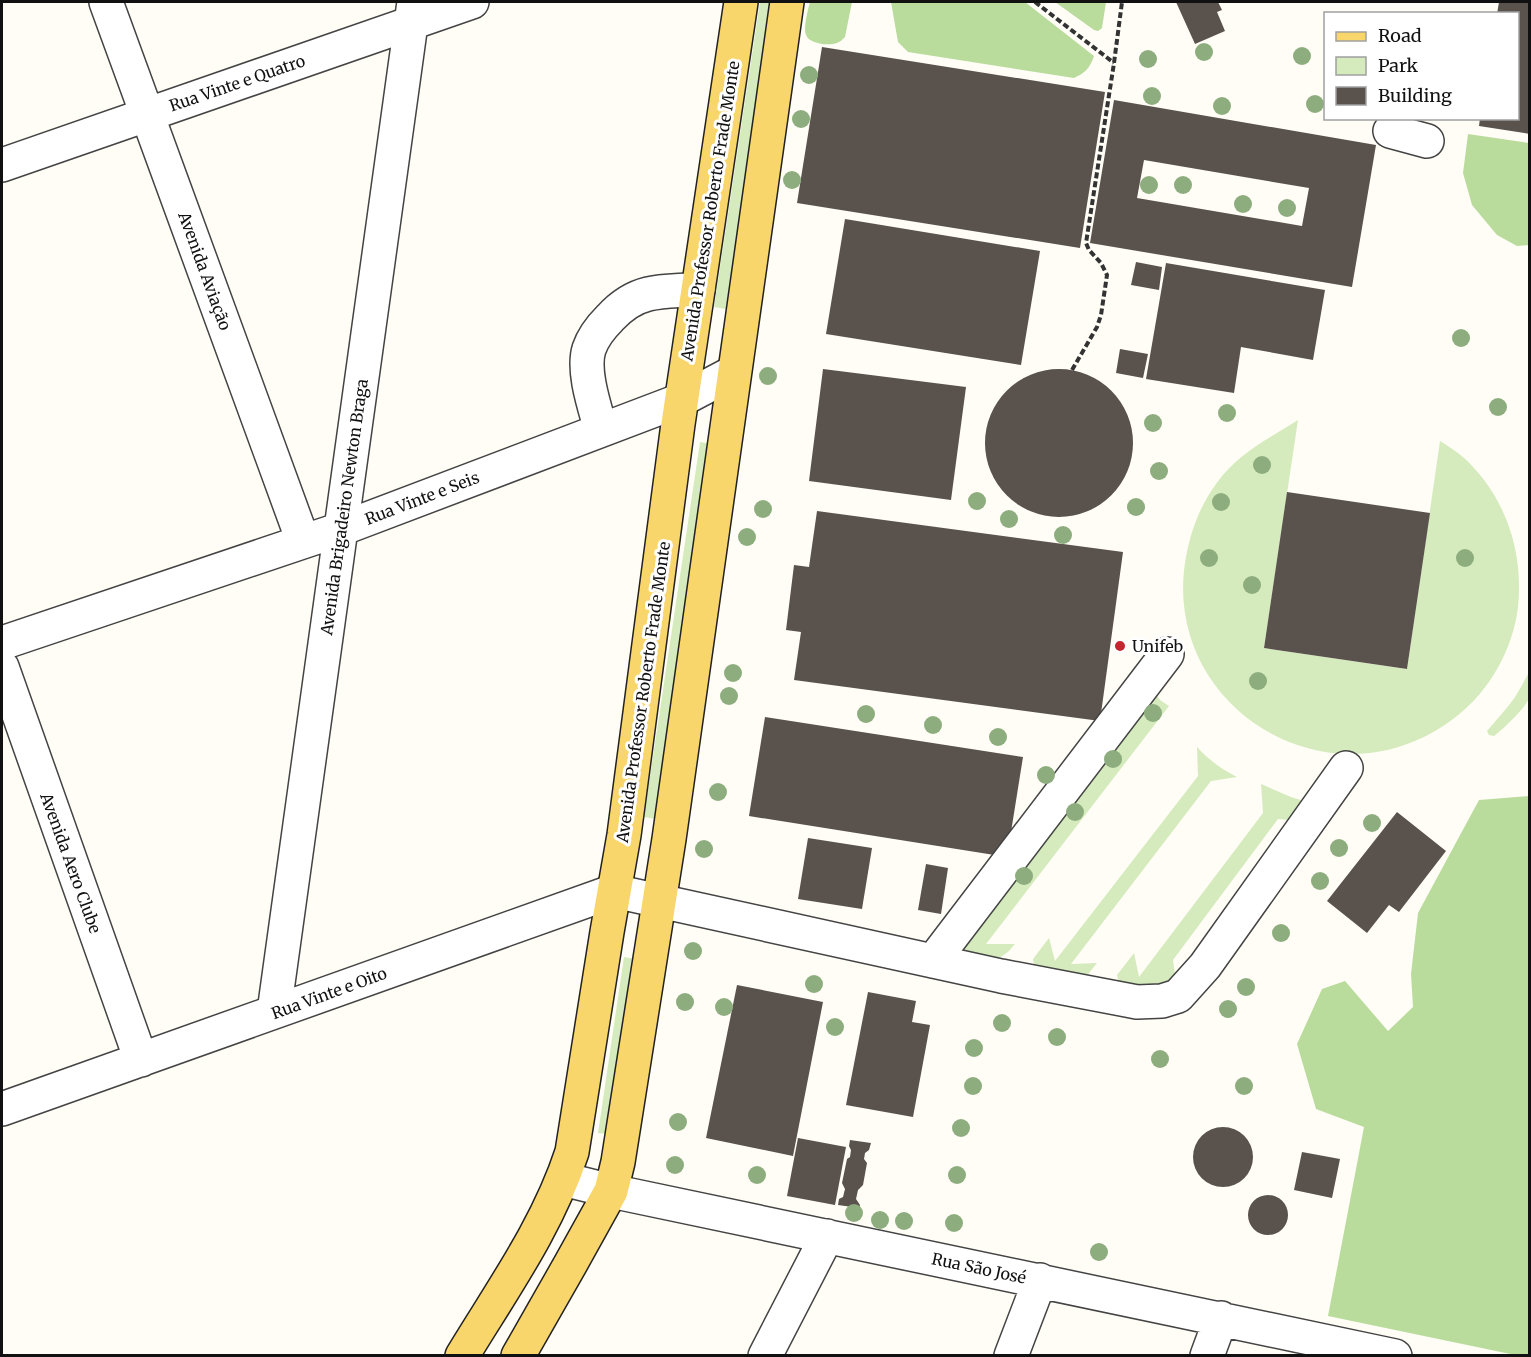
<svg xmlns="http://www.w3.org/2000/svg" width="1531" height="1357" font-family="Merriweather,serif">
  <rect width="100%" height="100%" fill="#fffdf5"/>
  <path fill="#d5ebbd" d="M760 2H773L726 309 714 307Z
    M1298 420 1264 648 1407 669 1440 441C1448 446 1456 451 1463 457 1505 495 1524 551 1518 607 1513 649 1490 690 1457 716 1331 816 1151 704 1188 547 1193 525 1202 503 1216 484 1238 453 1267 440 1298 420Z
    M700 442 712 444 656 819 644 817Z
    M1529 672C1530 679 1531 689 1530 696 1527 707 1503 729 1494 736L1489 735 1487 731C1496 720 1506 710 1515 697 1520 689 1525 680 1529 672Z
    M1152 689 1160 700 1169 706 986 944H1015C1012 947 1009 952 1005 954 989 968 967 953 952 946Z
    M1197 747C1210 761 1220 768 1237 777L1211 781 1071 964 1097 963 1085 978 1039 970 1034 965 1033 959 1049 938 1055 961 1198 776Z
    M1261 784 1291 797 1310 803 1289 820 1278 819 1173 960 1176 982 1174 988 1119 984 1117 975 1134 953 1139 977 1263 813Z
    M624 957 636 959 610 1134 598 1133Z"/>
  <path fill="#b9dc9c" d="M810 2H852L845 37C841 41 841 41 837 43 829 46 809 44 806 35 803 29 808 9 810 2Z
    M891 2H1025L1094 56C1090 68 1085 73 1074 78L908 52 898 42Z
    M1055 2H1106L1102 28 1098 31 1094 30Z
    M1468 134 1529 143V245L1517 246 1497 235 1472 205 1463 173Z
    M1529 796 1530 1355 1520 1356 1328 1316 1364 1127 1316 1109 1297 1044 1322 989 1345 981 1388 1031 1413 1007 1411 974 1418 913 1479 800Z"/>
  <path fill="#5a524d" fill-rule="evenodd" d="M1176 2H1218L1222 10 1217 12 1225 31 1195 44Z
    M1499 2H1530V134L1479 126 1480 118H1518V14H1497Z
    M822 47 1105 92 1080 248 797 203Z
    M1114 100 1376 145 1352 287 1090 243ZM1144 160 1309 188 1302 226 1137 198Z
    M845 219 1040 251 1021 365 826 334Z
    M1136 262 1162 267 1159 290 1131 285Z
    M1166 263 1325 290 1313 360 1241 347 1234 393 1146 379Z
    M1120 349 1148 354 1143 378 1116 373Z
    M823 369 966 387 951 500 809 481Z
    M985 443a74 74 0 1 1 148 0a74 74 0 1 1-148 0Z
    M1287 492 1430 513 1407 669 1264 648Z
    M817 511 1123 552 1100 721 794 680 801 632 786 630 794 565 809 567Z
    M765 717 1023 757 1007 857 749 816Z
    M1397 812 1446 851 1399 912 1389 905 1367 933 1327 901Z
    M808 838 872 848 862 909 798 899Z
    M926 864 948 868 941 914 918 910Z
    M737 985 823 1002 793 1156 706 1138Z
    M868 992 916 1001 912 1022 930 1025 913 1117 846 1105Z
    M1193 1157a30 30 0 1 1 60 0a30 30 0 1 1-60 0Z
    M798 1138 846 1147 835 1205 787 1196Z
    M850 1140 871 1143 869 1150 865 1153 864 1159 867 1163 863 1185 858 1190 856 1199 860 1205 859 1208 838 1205 839 1199 843 1197 845 1189 842 1183 847 1159 850 1157 851 1150 849 1146Z
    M1302 1152 1340 1159 1332 1198 1294 1190Z
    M1248 1215a20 20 0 1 1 40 0a20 20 0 1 1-40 0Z"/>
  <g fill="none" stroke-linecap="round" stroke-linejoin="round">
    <g stroke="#444" stroke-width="36">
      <path id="minor" d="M106 2 303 541
        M1390 131 1427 141
        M2 165 472 2
        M601 430C595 408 582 371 589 349 593 337 601 327 610 318 620 307 632 298 648 294 664 290 682 291 698 289
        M2 643 341 529 681 400 734 372
        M2 667 141 1060
        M933 961 1167 654
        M274 1012 414 2
        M2 1109 614 891 1001 976 1137 1002 1162 1001 1178 996 1205 966 1346 768
        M563 1179 611 1191 1395 1356
        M765 1356 827 1236
        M1011 1356 1040 1280
        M1207 1356 1221 1318"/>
    </g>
    <g stroke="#222" stroke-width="36">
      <path id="major" d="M462 1356C502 1290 548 1226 572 1152L607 932 624 835 678 424 741 2
        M518 1356 571 1263 611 1191 618 1162 669 839 787 2"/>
    </g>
    <path stroke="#333" stroke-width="4" stroke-dasharray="6 3" stroke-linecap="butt" d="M1035 2 1114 63
      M1072 370 1097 327 1101 315 1107 275 1101 263 1089 250 1086 243 1114 63 1122 2"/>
    <use href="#minor" stroke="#fff" stroke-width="33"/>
    <use href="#major" stroke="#f9d66b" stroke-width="33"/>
  </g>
  <g fill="#8dad7f">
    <circle cx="1204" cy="52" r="9"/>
    <circle cx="1302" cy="56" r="9"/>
    <circle cx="1148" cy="59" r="9"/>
    <circle cx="809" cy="75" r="9"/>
    <circle cx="1152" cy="96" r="9"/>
    <circle cx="1315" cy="104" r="9"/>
    <circle cx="1222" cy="106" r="9"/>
    <circle cx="801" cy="119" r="9"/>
    <circle cx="792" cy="180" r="9"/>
    <circle cx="1149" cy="185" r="9"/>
    <circle cx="1183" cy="185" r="9"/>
    <circle cx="1243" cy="204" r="9"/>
    <circle cx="1287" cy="208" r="9"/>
    <circle cx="1461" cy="338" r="9"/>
    <circle cx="768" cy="376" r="9"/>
    <circle cx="1498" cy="407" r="9"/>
    <circle cx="1227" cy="413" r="9"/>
    <circle cx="1153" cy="423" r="9"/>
    <circle cx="1262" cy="465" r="9"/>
    <circle cx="1159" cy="471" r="9"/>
    <circle cx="977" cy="501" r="9"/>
    <circle cx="1221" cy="502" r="9"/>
    <circle cx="1136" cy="507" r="9"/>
    <circle cx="763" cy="509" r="9"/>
    <circle cx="1009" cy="519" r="9"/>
    <circle cx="1063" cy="535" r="9"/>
    <circle cx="747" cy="537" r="9"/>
    <circle cx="1209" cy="558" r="9"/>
    <circle cx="1465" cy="558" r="9"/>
    <circle cx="1252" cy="585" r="9"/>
    <circle cx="733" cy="673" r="9"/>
    <circle cx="1258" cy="681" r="9"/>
    <circle cx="729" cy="696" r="9"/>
    <circle cx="1153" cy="713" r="9"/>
    <circle cx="866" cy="714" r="9"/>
    <circle cx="933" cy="725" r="9"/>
    <circle cx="998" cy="737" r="9"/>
    <circle cx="1113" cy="759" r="9"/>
    <circle cx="1046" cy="775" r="9"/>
    <circle cx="718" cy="792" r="9"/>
    <circle cx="1075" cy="812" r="9"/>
    <circle cx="1372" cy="823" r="9"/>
    <circle cx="1339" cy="848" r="9"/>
    <circle cx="704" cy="849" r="9"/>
    <circle cx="1024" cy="876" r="9"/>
    <circle cx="1320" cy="881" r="9"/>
    <circle cx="1281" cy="933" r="9"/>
    <circle cx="693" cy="951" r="9"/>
    <circle cx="814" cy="984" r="9"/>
    <circle cx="1246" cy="987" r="9"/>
    <circle cx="685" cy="1002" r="9"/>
    <circle cx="724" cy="1007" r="9"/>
    <circle cx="1228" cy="1009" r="9"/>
    <circle cx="1002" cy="1023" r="9"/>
    <circle cx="835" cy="1027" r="9"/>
    <circle cx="1057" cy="1037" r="9"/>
    <circle cx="974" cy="1048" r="9"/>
    <circle cx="1160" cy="1059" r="9"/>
    <circle cx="973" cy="1086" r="9"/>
    <circle cx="1244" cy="1086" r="9"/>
    <circle cx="678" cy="1122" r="9"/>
    <circle cx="961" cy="1128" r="9"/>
    <circle cx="675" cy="1165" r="9"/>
    <circle cx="757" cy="1175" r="9"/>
    <circle cx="957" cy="1175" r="9"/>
    <circle cx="854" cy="1213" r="9"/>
    <circle cx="880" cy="1220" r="9"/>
    <circle cx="904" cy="1221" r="9"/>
    <circle cx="954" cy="1223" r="9"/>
    <circle cx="1099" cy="1252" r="9"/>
  </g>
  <circle fill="#c4262e" stroke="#fff" stroke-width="2" cx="1120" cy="646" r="6"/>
  <g text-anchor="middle" stroke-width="6" stroke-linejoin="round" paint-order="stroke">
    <g font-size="16" fill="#111" stroke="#fff">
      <text transform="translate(237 83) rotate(-19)" y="6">Rua Vinte e Quatro</text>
      <text transform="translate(710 211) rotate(-81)" y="6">Avenida Professor Roberto Frade Monte</text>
      <text transform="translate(205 271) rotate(70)" y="6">Avenida Aviação</text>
      <text transform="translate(422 498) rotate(-21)" y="6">Rua Vinte e Seis</text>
      <text transform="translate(344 507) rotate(-82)" y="6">Avenida Brigadeiro Newton Braga</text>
      <text transform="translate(643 692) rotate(-82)" y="6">Avenida Professor Roberto Frade Monte</text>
      <text transform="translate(71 863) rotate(70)" y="6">Avenida Aero Clube</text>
      <text transform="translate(329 993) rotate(-20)" y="6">Rua Vinte e Oito</text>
      <text transform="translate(979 1268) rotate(12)" y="6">Rua São José</text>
    </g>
    <g font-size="16" fill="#111" stroke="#fff" text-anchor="start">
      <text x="1132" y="652">Unifeb</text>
    </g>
  </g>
  <rect width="1531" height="1357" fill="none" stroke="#111111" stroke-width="6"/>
  <rect x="1324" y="12" width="195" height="108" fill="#ffffff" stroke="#a0a0a0" stroke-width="1.5"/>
  <rect x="1336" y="32" width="30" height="9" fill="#f9d66b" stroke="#a0a0a0" stroke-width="1.5"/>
  <text x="1378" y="42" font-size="18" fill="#111111">Road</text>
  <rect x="1336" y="57" width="30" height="18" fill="#d5ebbd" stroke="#a0a0a0" stroke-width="1.5"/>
  <text x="1378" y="72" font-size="18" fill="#111111">Park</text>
  <rect x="1336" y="87" width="30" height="18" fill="#5a524d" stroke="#a0a0a0" stroke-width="1.5"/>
  <text x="1378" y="102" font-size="18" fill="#111111">Building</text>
</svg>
